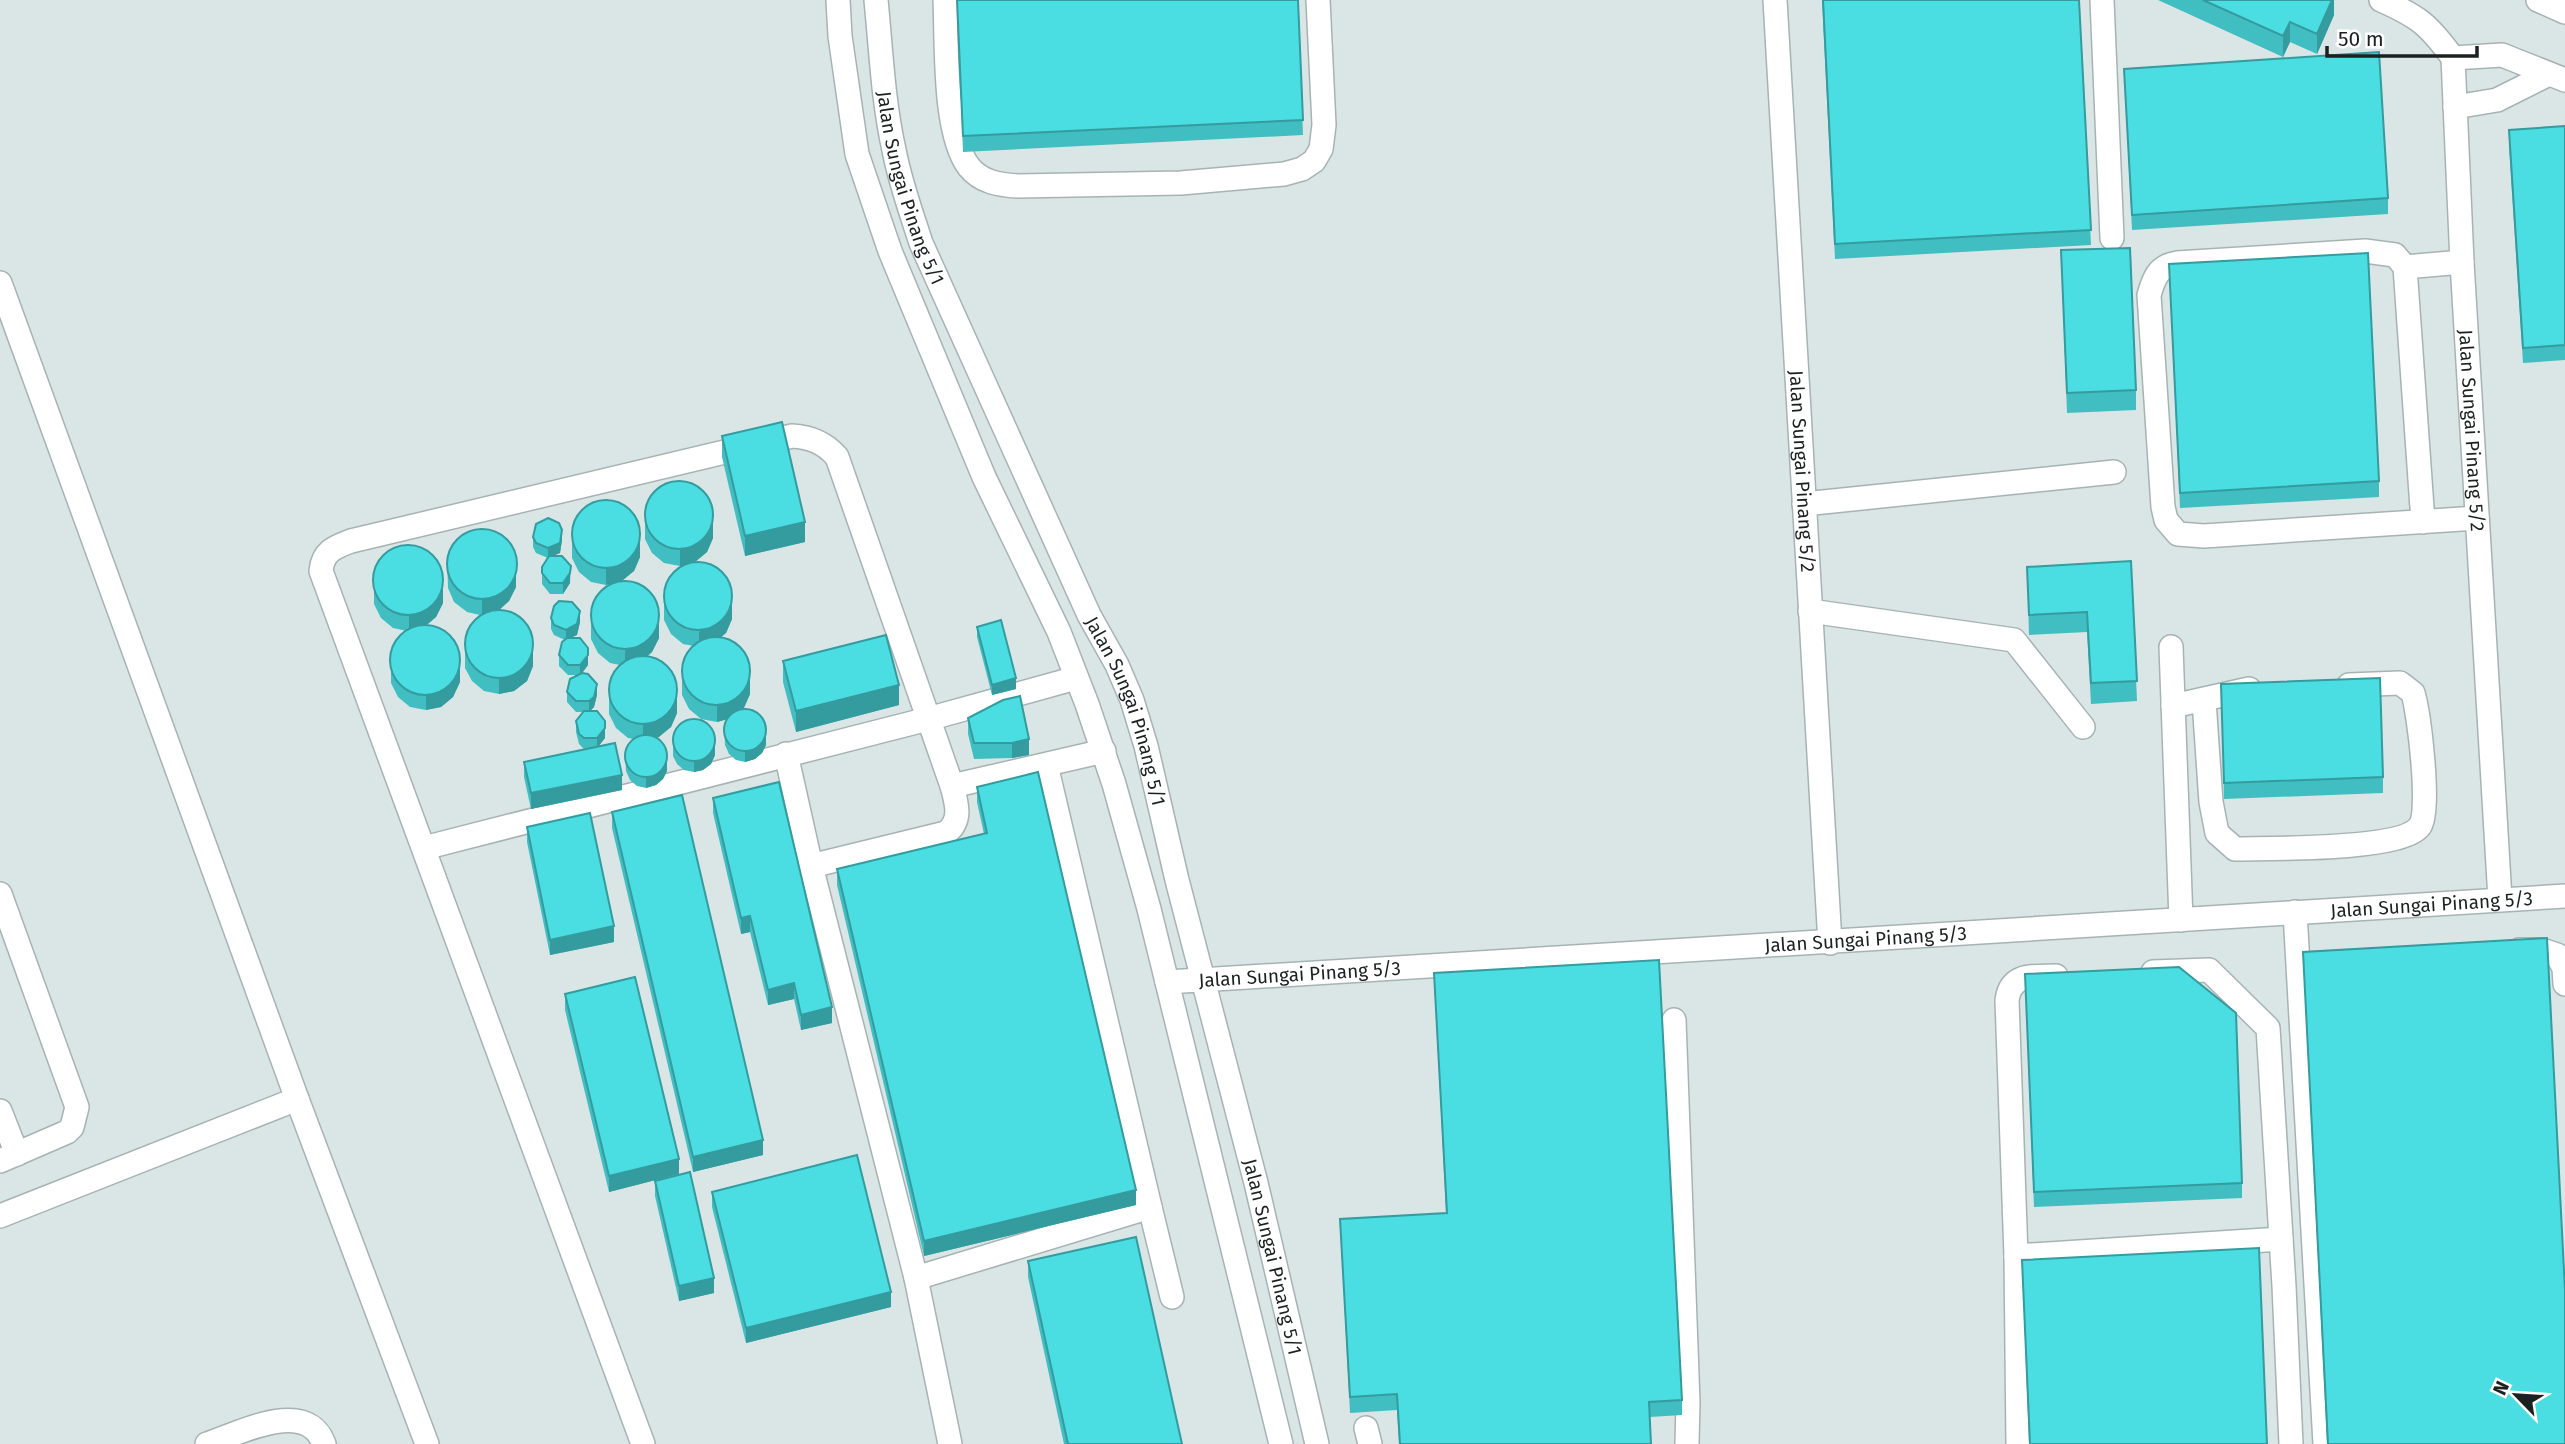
<svg xmlns="http://www.w3.org/2000/svg" width="2565" height="1444" font-family="'Fira Sans',sans-serif">
  <rect width="100%" height="100%" fill="#dae6e6"/>
  <g fill="none" stroke-linecap="round" stroke-linejoin="round">
    <g stroke="#a7b3b3" stroke-width="26">
      <g id="minor">
        <path d="M838 0 840 36 857 154 890 251 984 477 1059 632 1087 704 1114 784 1149 909 1281 1444"/>
        <path id="s1" d="M876 0C881 50 883 101 894 150 900 182 911 212 921 243L1089 615 1117 665 1132 700 1146 746 1177 880 1256 1183 1317 1444"/>
        <path d="M945 0C947 43 943 133 969 167 981 182 999 185 1018 186L1181 183 1284 174 1302 169 1314 161 1321 149 1324 125 1318 0"/>
        <path id="s2" d="M1775 0 1830 943"/>
        <path d="M2102 0 2112 238"/>
        <path id="s3" d="M2381 0C2419 17 2428 24 2453 58L2462 262 2500 899"/>
        <path d="M2538 0 2565 12"/>
        <path d="M2453 58 2502 55 2565 80"/>
        <path d="M2455 107 2497 100 2549 74"/>
        <path d="M2405 267 2462 262"/>
        <path d="M0 283 297 1099 427 1444"/>
        <path d="M1804 504 2114 472"/>
        <path d="M2423 522 2405 267 2395 255 2365 251 2177 263C2158 266 2154 278 2149 295L2163 507 2166 520 2178 534 2204 536 2477 518"/>
        <path d="M1810 611 2014 640 2083 727"/>
        <path d="M2171 647 2181 920"/>
        <path d="M2204 701 2211 802 2217 833 2235 849C2268 848 2402 851 2420 826 2431 810 2419 714 2413 693L2400 683 2349 685"/>
        <path d="M2173 706 2249 689"/>
        <path d="M786 754 811 866"/>
        <path d="M952 786 1104 751"/>
        <path d="M424 848 928 719 1076 678"/>
        <path d="M0 894 77 1107 72 1127 67 1132 0 1161"/>
        <path d="M2295 912 2325 1444"/>
        <path d="M2519 950H2542L2557 955 2564 968 2565 984"/>
        <path d="M2153 972 2209 970 2268 1028 2284 1286 2291 1444"/>
        <path id="s4" d="M1167 982 2565 896"/>
        <path d="M1674 1020 1688 1402 1687 1444"/>
        <path d="M0 1111 17 1154"/>
        <path d="M1150 1207 1172 1297"/>
        <path d="M0 1216 297 1099"/>
        <path d="M2016 1256 2281 1239"/>
        <path d="M916 1278 1150 1207 1046 765"/>
        <path d="M1366 1428 1370 1444"/>
        <path d="M207 1444C240 1433 307 1397 324 1444"/>
        <path d="M643 1444 321 571C323 551 335 547 351 541L792 436C811 437 825 443 837 457L952 786C957 804 962 821 946 833L811 866 916 1278 950 1444"/>
        <path d="M2018 1444 2016 1256 2007 1000C2011 972 2034 977 2056 976"/>
      </g>
    </g>
    <use href="#minor" stroke="#fff" stroke-width="23"/>
  </g>
  <path fill="#40bec2" d="M957 0H1298L1303 135 963 152Z
    M1822 0H2079L2091 245 1835 259Z
    M2158 0H2334V15L2317 54 2290 42 2283 57Z
    M2124 69 2388 198V214L2132 230Z
    M2565 126V360L2523 363 2509 146V130Z
    M2061 250 2136 390V410L2067 413Z
    M2169 264 2379 481V497L2180 508Z
    M722 436 805 542 745 556 722 457Z
    M645 508 713 538 707 552 695 562 680 566 664 563 652 553 645 539Z
    M572 527 640 557 634 571 606 585 591 582 579 572 572 558Z
    M533 537 562 540 560 553 552 556 571 566 570 583 563 594H550L542 584V567L548 558 536 553 533 547Z
    M516 556V587L509 601 500 609 533 666 527 681 514 691 499 694 484 691 472 681 465 668V636L480 615 467 612 454 602 448 588 447 557Z
    M2131 561 2137 701 2091 704 2087 632 2029 635 2027 567Z
    M374 573 443 603 436 617 427 625 460 682 453 697 441 707 426 710 410 707 398 697 391 683V652L407 631 393 628 381 618 374 604Z
    M664 589 732 619 726 633 721 637 750 694 743 709 766 725V745L762 753 755 759 745 762 736 760 729 754 725 745 724 725 727 719 717 722 701 719 689 709 682 695V664L694 646 683 644 671 634 664 620Z
    M591 608 659 638 652 652 648 656 677 713 671 727 657 737 667 751V771L663 779 656 785 646 788 637 786 630 780 626 771 625 751 634 739 628 738 616 728 609 714V683L620 665 610 663 598 653 591 639Z
    M551 618 580 622 577 635 570 638 588 648V665L582 673 597 695 594 707 590 711 605 721V738L598 747 622 790 531 809 524 777V762L589 748 584 749 579 744 576 732V721L583 712H576L567 702V692L576 675H568L559 666V655L565 640 554 635 551 629Z
    M977 627 1016 689 992 695 977 637Z
    M783 661 899 705 796 732 783 682Z
    M2221 684 2383 777V793L2224 799Z
    M1003 700 1029 755 1012 758 974 759 968 734V718Z
    M673 736 715 755 711 764 703 770 694 772 684 770 677 764 673 756Z
    M977 787 1136 1205 924 1256 837 885V869L984 834 977 802Z
    M713 798 832 1023 801 1030 794 999 768 1005 750 932 741 934 713 813Z
    M612 812 763 1155 693 1172 612 828Z
    M527 827 614 942 550 955 527 842Z
    M2303 952 2565 1444H2327Z
    M1434 973 1682 1400V1415L1650 1417 1651 1444H1399L1397 1410 1350 1413 1340 1219 1446 1213Z
    M2025 974 2242 1183V1198L2034 1207Z
    M565 994 679 1174 609 1192 565 1010Z
    M655 1181 714 1293 679 1301 655 1196Z
    M712 1192 891 1307 746 1343 712 1207Z
    M2022 1260 2267 1444H2029Z
    M1028 1261 1182 1444H1064L1028 1277Z"/>
  <path fill="#349b9e" d="M2332 0H2334V15L2317 54V34Z
    M2290 22V42L2283 57V36Z
    M805 522V542L745 556V536Z
    M713 523V538L707 552 695 562 680 566V550Z
    M562 530V540L560 553 548 558V548Z
    M640 542V557L634 571 622 581 606 585V569Z
    M516 572V587L509 601 497 612 482 615V600Z
    M570 573V583L563 594V583Z
    M443 588V603L436 617 424 627 409 631V616Z
    M732 604V619L726 633 714 643 699 647V632Z
    M580 611V622L577 635 566 640V630Z
    M659 623V638L652 652 640 662 625 666V651Z
    M533 651V666L527 681 514 691 499 694V679Z
    M588 655V665L580 676V665Z
    M460 667V682L453 697 441 707 426 710V695Z
    M1016 678V689L992 695V685Z
    M750 679V694L744 708 732 718 717 722V706Z
    M597 684V695L594 707 589 712V701Z
    M899 685V705L796 732V711Z
    M677 698V713L671 727 659 737 643 741V725Z
    M605 728V738L597 748V738Z
    M766 734V745L762 753 755 759 745 762V751Z
    M1029 739V755L1012 758V743Z
    M715 744V755L711 764 703 770 694 772V761Z
    M667 760V771L663 779 656 785 646 788V777Z
    M622 775V790L531 809V793Z
    M750 916V932L741 934V918Z
    M614 926V942L550 955V940Z
    M794 983V999L768 1005V990Z
    M832 1007V1023L801 1030V1015Z
    M763 1140V1155L693 1172V1157Z
    M679 1159V1174L609 1192V1176Z
    M1136 1190V1205L924 1256V1241Z
    M714 1278V1293L679 1301V1286Z
    M891 1292V1307L746 1343V1328Z"/>
  <path fill="#4adde1" stroke="#349b9e" stroke-width="2" d="M957 0H1298L1303 120 963 136Z
    M1823 0H2079L2091 230 1835 244Z
    M2203 0H2332L2317 34 2290 22 2283 36Z
    M2379 52 2388 198 2132 215 2124 69Z
    M2565 126V345L2523 348 2509 130Z
    M2130 248 2136 390 2067 393 2061 250Z
    M2368 253 2379 481 2180 493 2169 264Z
    M782 422 805 522 745 536 722 436Z
    M645 515a34 34 0 1 1 68 0a34 34 0 1 1-68 0Z
    M572 534a34 34 0 1 1 68 0a34 34 0 1 1-68 0Z
    M548 518 559 523 562 530 560 543 548 548 536 543 533 537 536 524Z
    M447 564a35 35 0 1 1 70 0a35 35 0 1 1-70 0Z
    M373 580a35 35 0 1 1 70 0a35 35 0 1 1-70 0Z
    M549 556H562L571 566 570 573 563 583H550L542 573V567Z
    M2131 561 2137 681 2091 683 2087 612 2029 615 2027 567Z
    M664 596a34 34 0 1 1 68 0a34 34 0 1 1-68 0Z
    M591 615a34 34 0 1 1 68 0a34 34 0 1 1-68 0Z
    M559 601 572 602 580 611 577 624 566 630 554 625 551 618 554 606Z
    M465 644a34 34 0 1 1 68 0a34 34 0 1 1-68 0Z
    M1001 620 1016 678 992 685 977 627Z
    M390 660a35 35 0 1 1 70 0a35 35 0 1 1-70 0Z
    M886 635 899 685 796 711 783 661Z
    M682 671a34 34 0 1 1 68 0a34 34 0 1 1-68 0Z
    M567 638H580L588 648V655L580 665H568L559 655 562 642Z
    M609 690a34 34 0 1 1 68 0a34 34 0 1 1-68 0Z
    M582 673 588 674 597 684 594 697 589 701H576L567 692 570 679Z
    M2380 678 2383 777 2224 783 2221 684Z
    M1020 696 1029 739 1012 743H974L968 718 1003 700Z
    M724 730a21 21 0 1 1 42 0a21 21 0 1 1-42 0Z
    M584 711H597L605 721V728L597 738H584L579 734 576 721Z
    M673 740a21 21 0 1 1 42 0a21 21 0 1 1-42 0Z
    M625 756a21 21 0 1 1 42 0a21 21 0 1 1-42 0Z
    M615 743 622 775 531 793 524 762Z
    M1038 772 1136 1190 924 1241 837 869 987 833 977 787Z
    M779 782 832 1007 801 1015 794 983 768 990 750 916 741 918 713 798Z
    M682 795 763 1140 693 1157 612 812Z
    M590 813 614 926 550 940 527 827Z
    M2547 938 2565 1290V1444H2328L2303 952Z
    M1659 960 1682 1400 1649 1402 1651 1444H1400L1397 1394 1350 1397 1340 1219 1447 1213 1434 973Z
    M2179 967 2236 1013 2242 1183 2034 1192 2025 974Z
    M635 977 679 1159 609 1176 565 994Z
    M857 1155 891 1292 746 1328 712 1192Z
    M690 1172 714 1278 679 1286 655 1181Z
    M1136 1237 1182 1444H1068L1028 1261Z
    M2259 1248 2267 1444H2030L2022 1260Z"/>
  <g text-anchor="middle" stroke-width="6" stroke-linejoin="round" paint-order="stroke">
    <g font-size="19" fill="#1b2020" stroke="#fff">
      <text dy="7" stroke="none"><textPath href="#s1" startOffset="192">Jalan Sungai Pinang 5/1</textPath></text>
      <text dy="7" stroke="none"><textPath href="#s3" startOffset="467">Jalan Sungai Pinang 5/2</textPath></text>
      <text dy="7" stroke="none"><textPath href="#s2" startOffset="472">Jalan Sungai Pinang 5/2</textPath></text>
      <text dy="7" stroke="none"><textPath href="#s1" startOffset="760">Jalan Sungai Pinang 5/1</textPath></text>
      <text dy="7" stroke="none"><textPath href="#s4" startOffset="1267">Jalan Sungai Pinang 5/3</textPath></text>
      <text dy="7" stroke="none"><textPath href="#s4" startOffset="700">Jalan Sungai Pinang 5/3</textPath></text>
      <text dy="7" stroke="none"><textPath href="#s4" startOffset="133">Jalan Sungai Pinang 5/3</textPath></text>
      <text dy="7" stroke="none"><textPath href="#s1" startOffset="1326">Jalan Sungai Pinang 5/1</textPath></text>
    </g>
  </g>
  <g transform="translate(2516 1395) rotate(295)" stroke="#ffffff" stroke-width="5" paint-order="stroke">
  <path d="M0-5L12 26L0 18L-12 26Z" fill="#1b2020"/>
  <text y="-10" font-size="19" font-weight="bold" text-anchor="middle" fill="#1b2020">N</text>
  </g>
  <path d="M2327 46v10h150v-10" fill="none" stroke="#1b2020" stroke-width="3.5"/>
  <text x="2338" y="46" font-size="21" fill="#1b2020" stroke="#ffffff" stroke-width="5" paint-order="stroke">50 m</text>
</svg>
